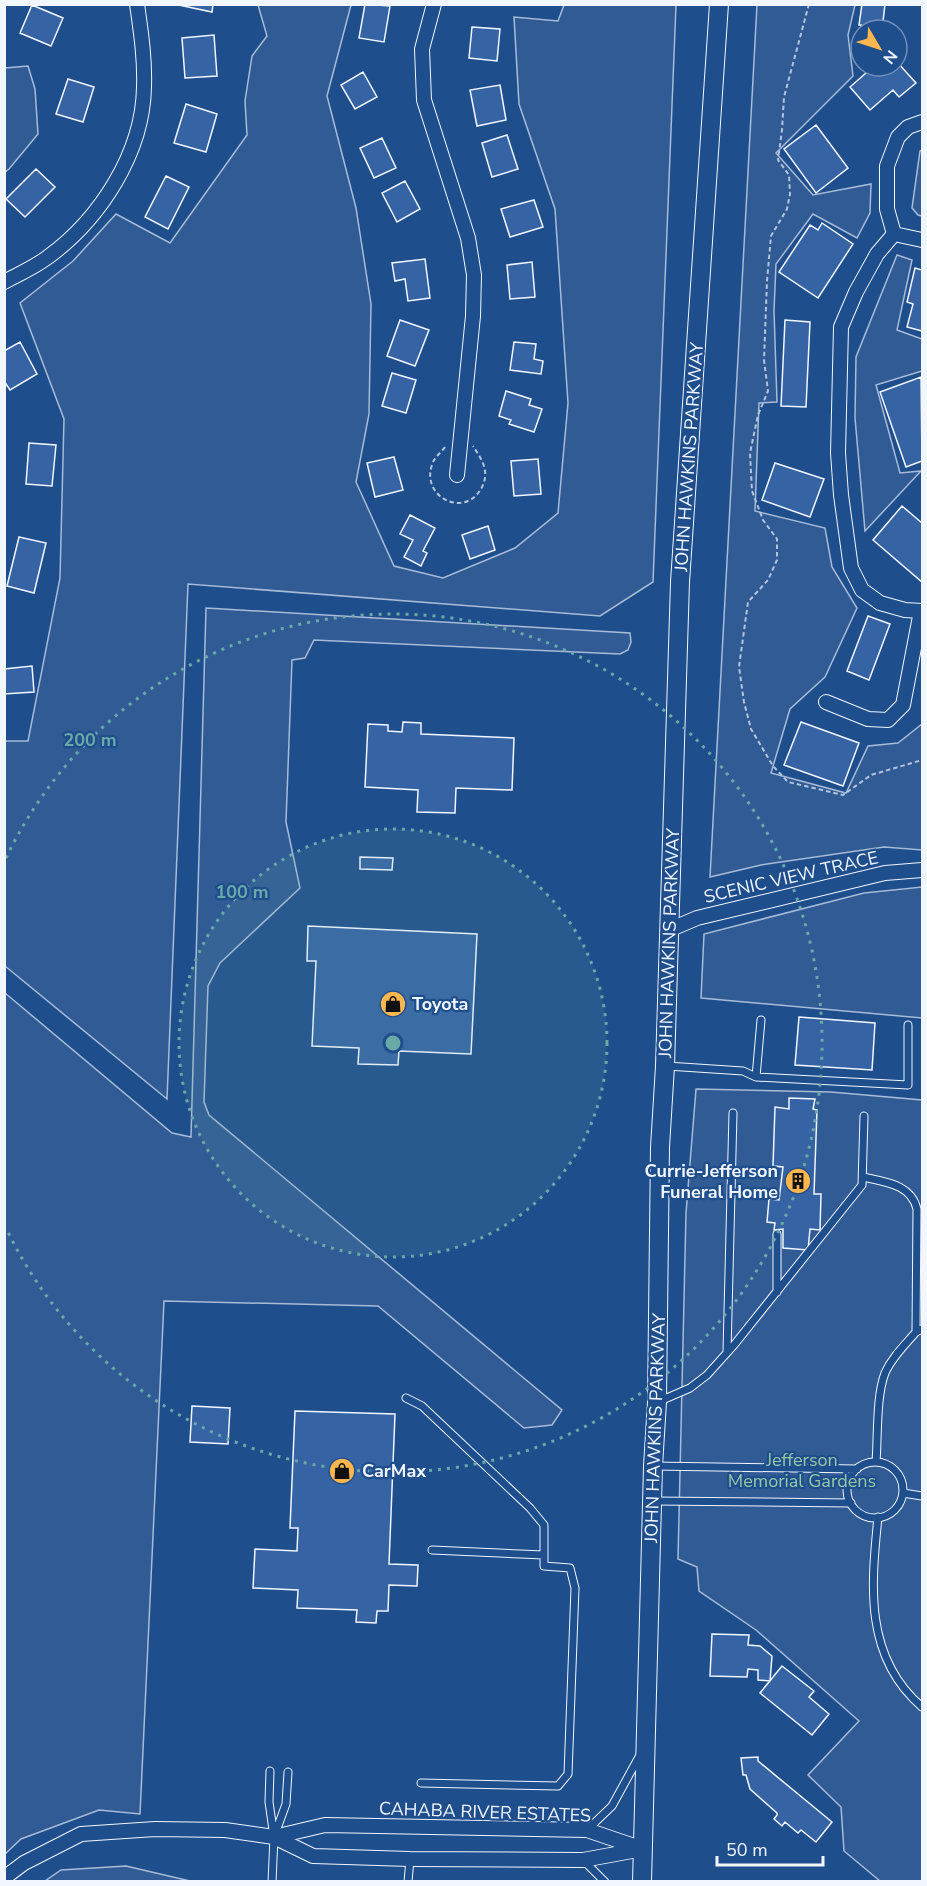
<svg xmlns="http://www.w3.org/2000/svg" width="927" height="1886" font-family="'Nunito Sans',sans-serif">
  <rect width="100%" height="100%" fill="#1f4e8c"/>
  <path fill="#305b95" stroke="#a8bbd7" stroke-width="1.5" d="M258 5H351L327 96 356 208 371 304 369 414 356 482 394 566 443 578 515 548 558 513 568 403 555 209 519 104 514 17 558 21 564 5H676L653 582 600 616 188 584 167 1099 5 966V741H28L60 578 64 419 20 303 73 261 116 214 170 243 247 135 245 101 252 56 267 36Z
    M757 5H855L848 35 853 76 776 153 813 195 871 184 870 213 857 238 813 214 776 264 774 311 777 402 759 403 755 511 825 528 832 567 857 608 825 677 790 709 771 773 846 793 868 746 898 743 922 724V850L884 847 761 865 710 877Z
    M28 66 35 89 38 134 9 169 5 172V68Z
    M922 150V216L918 215 912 208 920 151Z
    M897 255 912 260 897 330 922 339V371L876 385 900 473 921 471 865 531 855 418 856 357Z
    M206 608 630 633 631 642 628 650 620 654 314 640 305 658 292 660 286 822 300 888 220 963 208 986 204 1102 209 1115 562 1410 552 1425 524 1428 378 1306 164 1301 140 1814 99 1810 21 1839 5 1854V993L172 1133 191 1137Z
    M922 887V1018L701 998 704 934 864 893Z
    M696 1089 831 1092 922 1100V1881H880L844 1851 841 1807 808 1775 859 1721 756 1630 699 1591 697 1567 678 1559 686 1213Z
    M126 1866 190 1881H45L61 1870Z"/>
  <path fill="#3563a3" stroke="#f2f6ff" stroke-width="1.5" d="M174 4H213L212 12Z
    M365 4 390 6 384 42 359 38Z
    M862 4H885L882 30H862L861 25H859Z
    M32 5 63 18 51 46 20 33Z
    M472 27 500 29 497 61 469 58Z
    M214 35 217 76 185 78 182 38Z
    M897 62 916 83 899 97 893 90 870 110 850 87 874 66H897Z
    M363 72 377 97 355 109 341 85Z
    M68 79 94 87 83 122 56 114Z
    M500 85 506 120 477 126 470 90Z
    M186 104 217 114 206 152 174 143Z
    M816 125 848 168 816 193 784 149Z
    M507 135 518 169 492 177 482 143Z
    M382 138 396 168 374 178 360 148Z
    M36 169 55 187 25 217 6 199Z
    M166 176 189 187 168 229 145 217Z
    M405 181 420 209 397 222 382 193Z
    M534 200 543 227 510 237 501 209Z
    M822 223 853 244 818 298 779 272 810 225 818 230Z
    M425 259 430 298 408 301 405 279 395 281 392 263Z
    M532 262 535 297 510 299 507 265Z
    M915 268 922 270V331L907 327 913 304 907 302Z
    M400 320 429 330 415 366 387 356Z
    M785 320 810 322 806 407 781 406Z
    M20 342 37 374 10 390 4 381V351Z
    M514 342 536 344 534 359 543 361 541 374 510 370Z
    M392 373 416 380 406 413 382 406Z
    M921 377 922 461 906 467 880 392Z
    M506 391 531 399 529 405 542 409 534 432 509 424 511 420 499 416Z
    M29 443 56 445 52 486 26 484Z
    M394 457 403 490 375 497 367 463Z
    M538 459 541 494 514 496 511 461Z
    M775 463 824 479 810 517 762 500Z
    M902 506 922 523V582L873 540Z
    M410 515 435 528 423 551 427 553 421 566 404 557 413 540 400 534Z
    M488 526 495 550 470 559 462 535Z
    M19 537 46 543 34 593 7 586Z
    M868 616 890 624 869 680 847 671Z
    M32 666 34 692 4 694V669Z
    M403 722 421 723V734L514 738 512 790 456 788 455 813 417 812 418 790 365 787 368 724 388 725V731L402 732Z
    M801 722 859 743 843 786 784 765Z
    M360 857 393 858 392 870 360 869Z
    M308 926 477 934 471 1054 399 1051 398 1065 358 1064 359 1048 312 1046 316 961H307Z
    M799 1017 875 1023 872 1070 795 1065Z
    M789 1098 815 1099 813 1109 817 1110 814 1194H821L820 1230 810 1229 808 1250 783 1248V1229L774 1230 775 1223 767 1222 769 1199 779 1200 783 1167 773 1166 775 1107 789 1109Z
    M192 1406 230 1408 228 1444 190 1442Z
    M295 1411 395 1414 389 1564 418 1565 417 1586 389 1585 388 1611H377L376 1623 356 1622 357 1610 297 1608 298 1590 253 1588 255 1549 297 1551 298 1528H290Z
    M712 1634 749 1635 748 1645 760 1646 772 1656 770 1681 758 1680V1670L748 1669 747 1677 710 1676Z
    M782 1666 814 1691 809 1697 829 1714 812 1735 760 1693Z
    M758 1757V1761L832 1822 816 1842 801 1830 798 1833 785 1822 782 1826 774 1819 777 1815V1813L750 1789 746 1775H743L741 1758Z"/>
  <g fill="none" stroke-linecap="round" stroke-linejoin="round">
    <g stroke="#f2f6ff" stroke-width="9">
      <path id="service" d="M667 1066 743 1071 756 1077 908 1085V1025
        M756 1077 761 1020
        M863 1177C885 1182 911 1184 917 1209L916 1332 922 1329
        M777 1292V1234
        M727 1352 733 1113
        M406 1398 422 1406 530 1508 544 1525V1566L570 1568 575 1588 568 1774 558 1786 421 1783
        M660 1401 690 1388 707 1375 734 1345 862 1185 864 1116
        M876 1462C878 1437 876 1396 885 1373 892 1357 905 1345 916 1332
        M847 1490a28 28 0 1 1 56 0a28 28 0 1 1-56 0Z
        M653 1466 857 1469
        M903 1493 922 1496
        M653 1501 851 1503
        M878 1517C871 1586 864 1657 922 1707
        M432 1550 544 1555
        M270 1771 269 1802 274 1837 272 1882
        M587 1830 612 1806 640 1755
        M275 1834 286 1804 288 1772
        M583 1860 605 1882
        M408 1882 410 1859"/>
    </g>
    <g stroke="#f2f6ff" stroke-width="16">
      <path id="minor" d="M434 4 422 49 424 100 468 238 474 275 473 316 457 475
        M894 234 887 209V166L898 137 908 127 922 122
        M922 240 894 234 877 254 856 292 841 327 838 453 841 495 851 568 862 590 880 603 905 610 922 611
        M4 282C19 274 35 267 48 257 100 219 143 153 144 87 145 59 141 32 137 4
        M826 702 868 719 888 720 903 705 921 611
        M669 930 697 918 885 873 922 870
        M325 1825 587 1830 643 1849 583 1860 410 1859 313 1856 274 1837Z
        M4 1878 24 1863 81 1834 155 1829 225 1830 274 1837"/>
    </g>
    <g stroke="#f2f6ff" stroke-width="20">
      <path id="secondary" d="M642 1882 653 1466 657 1402 660 1147 665 1066 680 582 719 4"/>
    </g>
    <path stroke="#b3c4dc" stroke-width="2" stroke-dasharray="4.5 3" stroke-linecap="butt" d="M809 4 784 97 782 130 778 160 789 175 790 194 787 209 771 236 767 281 764 360 768 391 758 415 750 453 752 491 763 520 777 539V560L768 580 748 602 739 667 744 702 751 729 773 766 788 782 843 795 871 775 922 760
      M445 447C441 453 434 457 432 465 421 496 463 519 481 489 484 484 486 477 485 471 484 462 478 454 473 446"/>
    <use href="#service" stroke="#1f4e8c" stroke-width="7"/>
    <use href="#minor" stroke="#1f4e8c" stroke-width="14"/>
    <use href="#secondary" stroke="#1f4e8c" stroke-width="18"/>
  </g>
  <circle cx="393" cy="1043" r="214" fill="#6aa9a8" fill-opacity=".12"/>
  <g fill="none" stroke="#6aa9a8" stroke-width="3" stroke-dasharray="3 6">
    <circle cx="393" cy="1043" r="214"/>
    <path d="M6 858A429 429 0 1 1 6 1228"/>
  </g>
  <defs>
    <g id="shop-disc" transform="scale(1.35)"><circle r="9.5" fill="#ffb74d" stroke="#1f4e8c"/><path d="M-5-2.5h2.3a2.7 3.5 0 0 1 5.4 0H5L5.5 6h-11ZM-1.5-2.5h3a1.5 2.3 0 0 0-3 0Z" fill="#111"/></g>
    <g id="building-disc" transform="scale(1.35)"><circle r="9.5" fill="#ffb74d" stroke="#1f4e8c"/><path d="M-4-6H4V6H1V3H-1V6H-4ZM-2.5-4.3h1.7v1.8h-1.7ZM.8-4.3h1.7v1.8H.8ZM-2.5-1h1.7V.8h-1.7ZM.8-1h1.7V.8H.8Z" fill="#111"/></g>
  </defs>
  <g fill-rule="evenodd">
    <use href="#shop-disc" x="393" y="1004"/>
    <use href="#building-disc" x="798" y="1181"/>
    <use href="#shop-disc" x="342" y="1471"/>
  </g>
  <g text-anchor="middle" stroke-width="4.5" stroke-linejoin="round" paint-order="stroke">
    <g font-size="18" fill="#f2f6ff" stroke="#1f4e8c">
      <text transform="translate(689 457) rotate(-86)" y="6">JOHN HAWKINS PARKWAY</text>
      <text transform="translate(791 877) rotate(-13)" y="6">SCENIC VIEW TRACE</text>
      <text transform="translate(669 943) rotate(-88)" y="6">JOHN HAWKINS PARKWAY</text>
      <text transform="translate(655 1428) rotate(-88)" y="6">JOHN HAWKINS PARKWAY</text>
      <text transform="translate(485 1812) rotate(2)" y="6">CAHABA RIVER ESTATES</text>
    </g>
    <g font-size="18" font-weight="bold" fill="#f2f6ff" stroke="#1f4e8c" text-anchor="start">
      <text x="412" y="1010">Toyota</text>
      <text x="778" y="1177" text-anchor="end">Currie-Jefferson<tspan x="778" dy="21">Funeral Home</tspan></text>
      <text x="362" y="1477">CarMax</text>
    </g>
    <g font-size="18" fill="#97c8a6" stroke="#1f4e8c">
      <text x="802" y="1466">Jefferson<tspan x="802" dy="21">Memorial Gardens</tspan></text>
    </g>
  </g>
  <circle cx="393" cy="1043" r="9" fill="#6aa9a8" stroke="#1f4e8c" stroke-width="3"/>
  <g font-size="18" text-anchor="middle" font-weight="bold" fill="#6aa9a8" stroke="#1f4e8c" stroke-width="4.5" stroke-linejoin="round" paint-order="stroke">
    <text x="90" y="746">200 m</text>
    <text x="242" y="898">100 m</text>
  </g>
  <rect width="927" height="1886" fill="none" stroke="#f2f6ff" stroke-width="12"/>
  <g transform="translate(879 48) rotate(129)"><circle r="28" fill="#1f4e8c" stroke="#7391ba" stroke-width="1.5"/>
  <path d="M0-4.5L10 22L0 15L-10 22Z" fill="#ffb74d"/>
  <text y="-9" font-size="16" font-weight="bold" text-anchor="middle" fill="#f2f6ff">N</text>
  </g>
  <path d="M717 1856v9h106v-9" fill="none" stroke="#f2f6ff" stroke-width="3"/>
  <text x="726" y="1856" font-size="18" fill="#f2f6ff" stroke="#1f4e8c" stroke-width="4.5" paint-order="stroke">50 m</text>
</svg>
